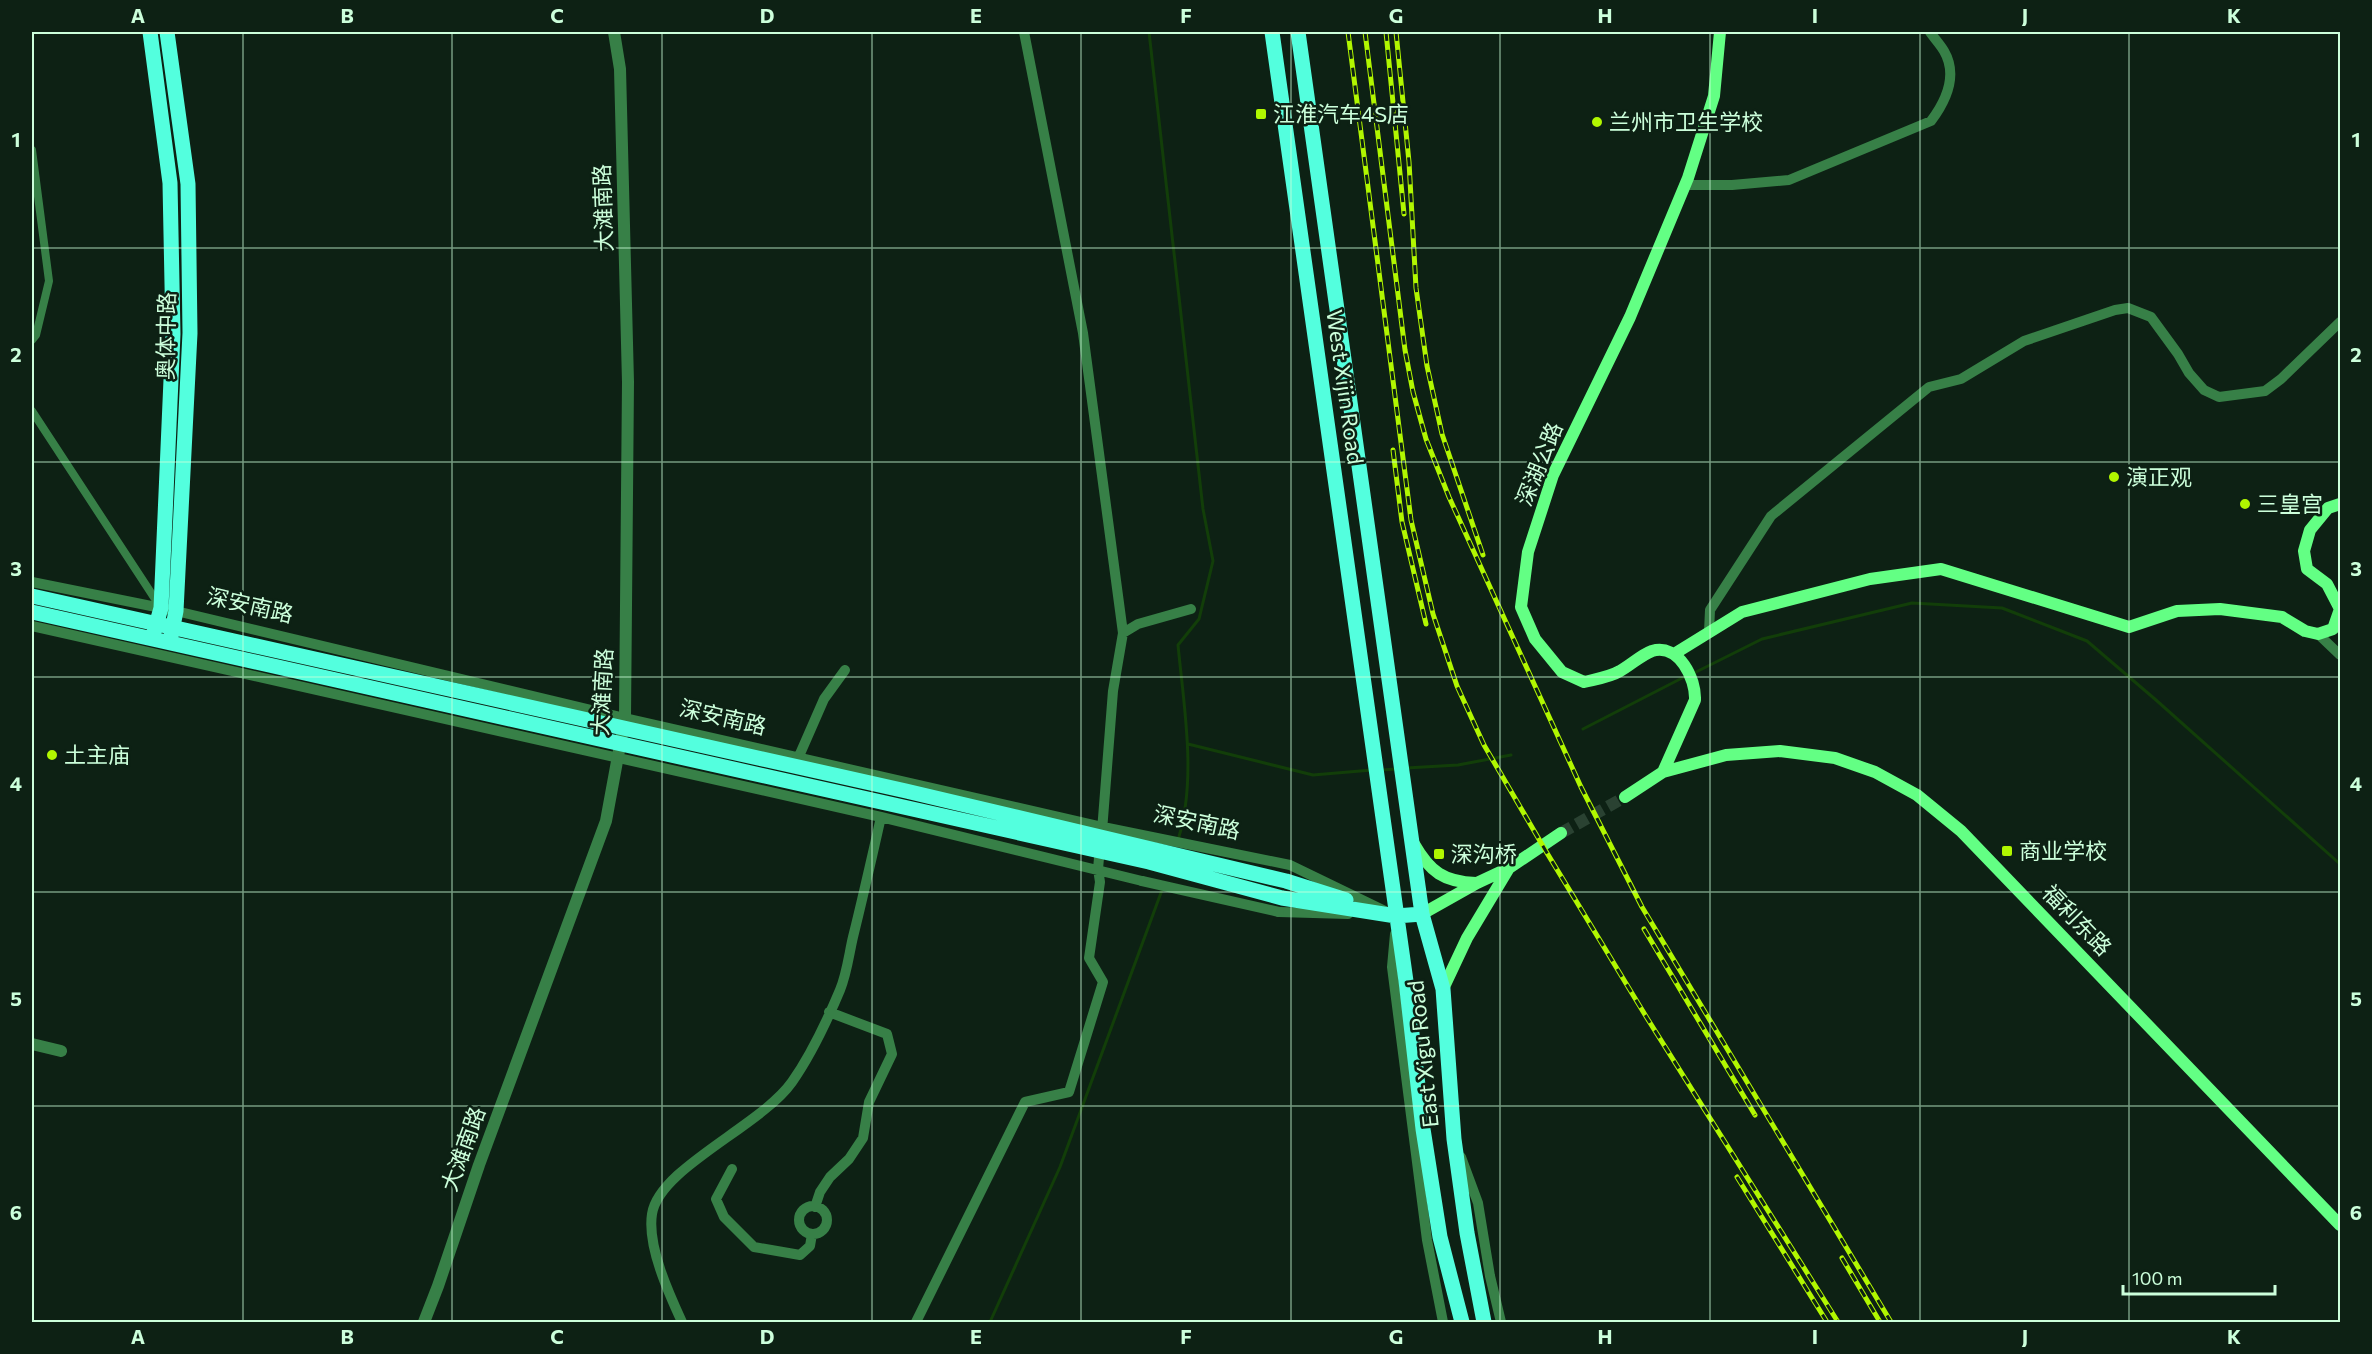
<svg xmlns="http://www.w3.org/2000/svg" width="2372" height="1354" font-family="Commissioner,'Noto Sans SC',sans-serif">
  <rect width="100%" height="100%" fill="#0d2114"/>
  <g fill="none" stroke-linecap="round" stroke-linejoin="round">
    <path stroke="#123e09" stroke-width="3" d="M1149 32 1203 509 1213 561 1199 619 1178 645C1184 708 1197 779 1178 840
      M1692 674 1762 639 1912 603 2002 608 2087 641 2156 700 2340 864
      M1583 729 1686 676
      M1188 744 1313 775 1372 770
      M1406 768 1458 765 1511 755
      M1382 770 1396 769
      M990 1322 1060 1167 1162 890"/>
    <path stroke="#2a4232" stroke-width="12" stroke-dasharray="12 6" stroke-linecap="butt" d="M1561 833 1625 797"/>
    <path stroke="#378047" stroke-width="8" d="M32 150 49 281 36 335 32 340
      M32 411 159 605"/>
    <path stroke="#378047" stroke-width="10" d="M1024 32 1083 333 1123 633 1113 691 1102 831
      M1685 185H1732L1789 180 1931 121C1946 101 1958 75 1944 51 1940 44 1934 38 1930 32
      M32 582 176 611 625 718 1103 827 1290 865 1385 911
      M32 626 881 817 1142 881
      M1709 632 1710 610 1771 516 1929 387 1961 379 2024 341 2115 310 2128 308 2151 317 2178 354 2189 373 2204 390 2219 397 2265 391 2281 379 2340 322
      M1123 633 1138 624 1191 609
      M2318 634 2340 655
      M796 763 824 699 845 670
      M1279 912 1348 914
      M1395 934 1392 967 1427 1240 1443 1322
      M1461 1157 1478 1203 1490 1276 1501 1322
      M732 1169 716 1199 724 1217 754 1247 800 1255 810 1246 812 1234
      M799 1220a14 14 0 1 1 28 0a14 14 0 1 1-28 0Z
      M815 1207 820 1192 830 1177 849 1159 863 1138 869 1102 892 1054 887 1034 829 1012
      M682 1322C669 1294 647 1246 652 1214 659 1168 761 1126 792 1082 811 1055 827 1021 840 990 847 973 849 954 853 937 863 897 872 857 881 817
      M916 1322 1025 1102 1069 1092 1103 982 1089 958 1100 882 1098 869 1100 847"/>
    <path stroke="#378047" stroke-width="12" d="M32 1044 61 1051
      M424 1322 438 1286 479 1165 606 821 625 718 628 382 620 69 614 32"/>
    <path stroke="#63ff84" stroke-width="12" d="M2340 504 2328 508 2310 530 2304 551 2307 569 2327 584 2340 609
      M1674 654 1742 612 1870 579 1941 569 2129 627 2177 611 2220 609 2282 617 2305 631 2318 634 2333 629 2340 609
      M1663 772 1695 700C1696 679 1679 643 1652 651 1641 655 1631 665 1620 671 1610 677 1596 679 1584 682L1562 672 1535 639 1521 607 1528 552 1553 475 1630 317 1688 178 1714 96 1720 32
      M1625 797 1663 772 1726 755 1780 751 1835 758 1875 772 1917 795 1961 831 2340 1225
      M1414 844C1430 872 1444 882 1476 883
      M1422 914 1477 883 1509 868 1561 833
      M1443 989 1467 938 1509 868"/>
    <path stroke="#53ffde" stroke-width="15" d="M150 32 170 183 173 334 161 608 154 632
      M167 32 188 184 190 333 176 611 171 636
      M1272 32 1406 981 1423 1129 1440 1237 1462 1322
      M1298 32 1422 914 1443 989 1454 1139 1467 1233 1484 1322
      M32 596 906 791 1286 881 1346 900
      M32 612 1149 862 1282 898 1396 916 1422 914"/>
    <g stroke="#b1f700" stroke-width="5">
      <path id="rail" d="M1348 32 1411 520 1433 614 1457 686 1484 745 1547 853 1647 1018 1838 1322
        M1365 32 1405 350 1413 392 1426 439 1449 497 1581 787 1642 907 1891 1322
        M1386 32 1404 214
        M1396 32 1409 162 1416 288 1427 366 1442 434 1483 555
        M1393 450 1402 522 1426 624
        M1644 929 1755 1115
        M1737 1177 1827 1322
        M1842 1258 1880 1322"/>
    </g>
    <use href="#rail" stroke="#0d2114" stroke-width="3" stroke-dasharray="9" stroke-linecap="butt"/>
    <path stroke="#378047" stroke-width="10" d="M1142 881 1279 912"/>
  </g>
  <path fill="none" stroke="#ccffdb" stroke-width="1.5" stroke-opacity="0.55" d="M243 32V1322M452 32V1322M662 32V1322M872 32V1322M1081 32V1322M1291 32V1322M1500 32V1322M1710 32V1322M1920 32V1322M2129 32V1322M32 248H2340M32 462H2340M32 677H2340M32 892H2340M32 1106H2340"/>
  <g fill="#b1f700" stroke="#0d2114" stroke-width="2">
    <rect x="1255" y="108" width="12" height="12" rx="3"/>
    <circle cx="1597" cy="122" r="6"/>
    <circle cx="2114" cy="477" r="6"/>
    <circle cx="2245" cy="504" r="6"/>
    <circle cx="52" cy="755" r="6"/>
    <rect x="2001" y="845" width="12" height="12" rx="3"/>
    <rect x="1433" y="848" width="12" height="12" rx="3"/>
  </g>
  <g text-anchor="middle" stroke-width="5" stroke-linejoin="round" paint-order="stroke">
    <g font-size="22" fill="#ccffdb" stroke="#0d2114" text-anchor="start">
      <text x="1273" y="122">江淮汽车4S店</text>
      <text x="1609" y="130">兰州市卫生学校</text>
      <text x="2126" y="485">演正观</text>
      <text x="2257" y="512">三皇宫</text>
      <text x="64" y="763">土主庙</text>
      <text x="2019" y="859">商业学校</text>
      <text x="1451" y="862">深沟桥</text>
    </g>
    <g font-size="22" fill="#ccffdb" stroke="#0d2114">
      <text transform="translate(603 208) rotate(-92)" y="8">大滩南路</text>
      <text transform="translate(166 336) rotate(-89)" y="8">奥体中路</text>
      <text transform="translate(1345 387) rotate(82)" y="8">West Xijin Road</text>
      <text transform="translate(1539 464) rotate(-68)" y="8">深湖公路</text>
      <text transform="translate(250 605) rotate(13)" y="8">深安南路</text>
      <text transform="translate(602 692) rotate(-87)" y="8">大滩南路</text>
      <text transform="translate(723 717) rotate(13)" y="8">深安南路</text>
      <text transform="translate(1197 822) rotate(12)" y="8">深安南路</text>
      <text transform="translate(2077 920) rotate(46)" y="8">福利东路</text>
      <text transform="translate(1423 1054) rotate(-96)" y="8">East Xigu Road</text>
      <text transform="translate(463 1149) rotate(-70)" y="8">大滩南路</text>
    </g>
  </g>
  <rect width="2372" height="1354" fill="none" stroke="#0d2114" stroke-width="66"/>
  <path d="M2123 1285v9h152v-9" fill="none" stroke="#ccffdb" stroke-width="3"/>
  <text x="2132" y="1285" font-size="18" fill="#ccffdb" stroke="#0d2114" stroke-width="4.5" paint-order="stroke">100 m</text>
  <rect x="33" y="33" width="2306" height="1288" fill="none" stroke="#ccffdb" stroke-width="2"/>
  <g font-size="20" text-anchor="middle" font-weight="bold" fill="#ccffdb">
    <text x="138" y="23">A</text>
    <text x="347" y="23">B</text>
    <text x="557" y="23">C</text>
    <text x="767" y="23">D</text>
    <text x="976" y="23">E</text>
    <text x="1186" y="23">F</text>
    <text x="1396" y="23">G</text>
    <text x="1605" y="23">H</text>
    <text x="1815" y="23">I</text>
    <text x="2025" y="23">J</text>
    <text x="2234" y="23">K</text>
    <text x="16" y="147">1</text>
    <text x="2356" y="147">1</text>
    <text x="16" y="362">2</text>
    <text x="2356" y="362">2</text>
    <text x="16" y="576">3</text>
    <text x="2356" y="576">3</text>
    <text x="16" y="791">4</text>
    <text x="2356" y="791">4</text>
    <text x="16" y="1006">5</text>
    <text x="2356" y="1006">5</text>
    <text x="16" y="1220">6</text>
    <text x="2356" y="1220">6</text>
    <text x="138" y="1344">A</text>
    <text x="347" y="1344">B</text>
    <text x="557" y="1344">C</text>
    <text x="767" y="1344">D</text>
    <text x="976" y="1344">E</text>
    <text x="1186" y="1344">F</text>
    <text x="1396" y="1344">G</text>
    <text x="1605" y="1344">H</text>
    <text x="1815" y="1344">I</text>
    <text x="2025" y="1344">J</text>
    <text x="2234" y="1344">K</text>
  </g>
</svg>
